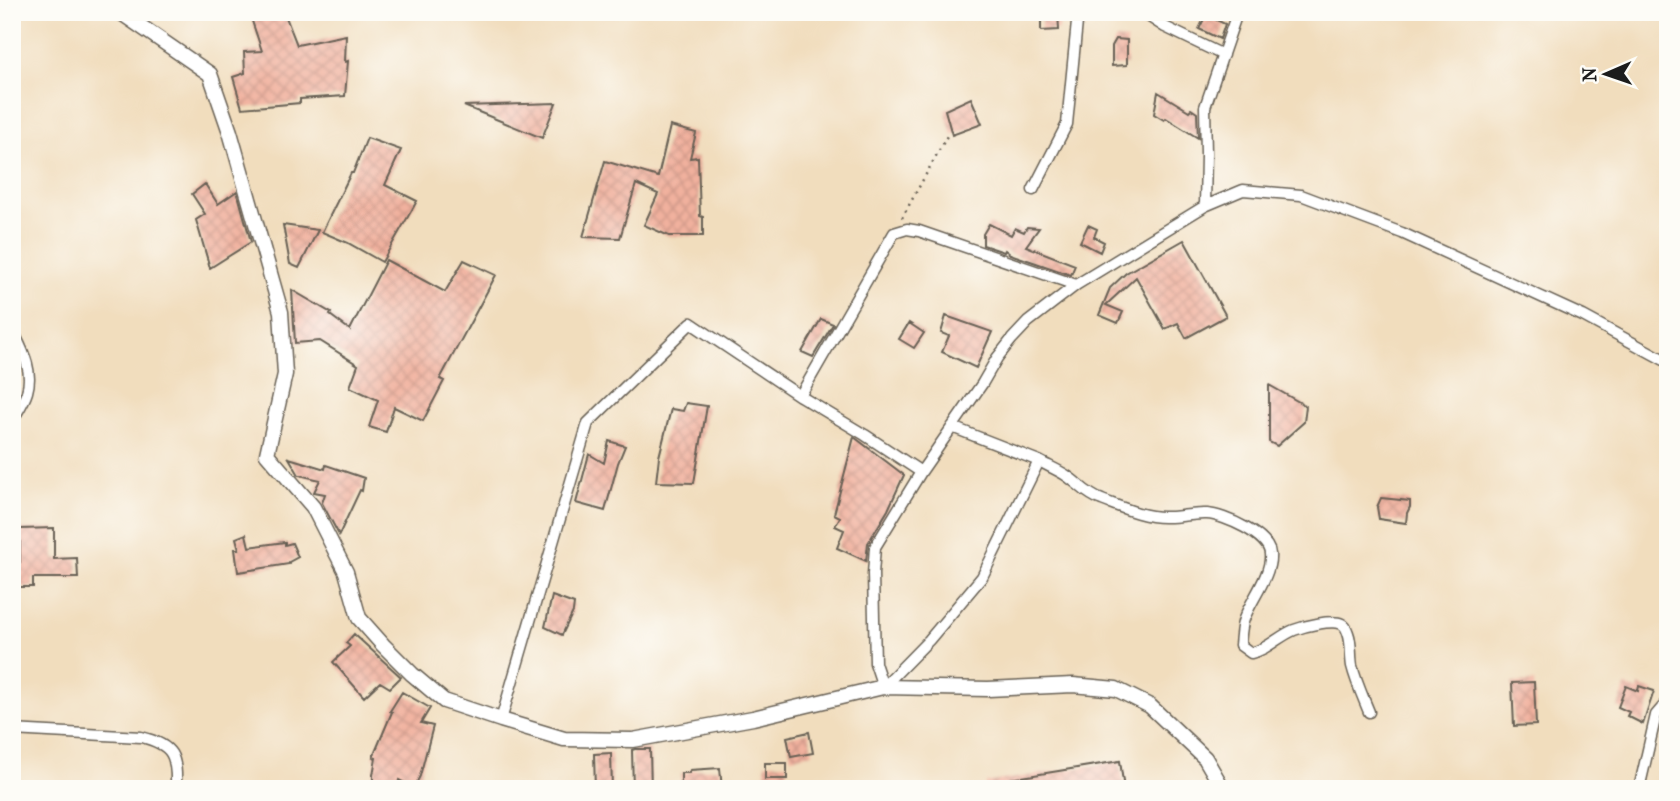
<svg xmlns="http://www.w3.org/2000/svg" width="1680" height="801" font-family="'IM FELL French Canon',serif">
  <defs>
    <pattern id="building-cross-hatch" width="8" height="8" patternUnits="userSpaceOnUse" patternTransform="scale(1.75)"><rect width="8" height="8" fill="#f1b19e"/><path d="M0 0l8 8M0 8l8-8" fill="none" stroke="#ce9888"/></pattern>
  </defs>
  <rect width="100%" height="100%" fill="#fdfcf7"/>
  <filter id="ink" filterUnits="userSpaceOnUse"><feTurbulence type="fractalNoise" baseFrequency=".0143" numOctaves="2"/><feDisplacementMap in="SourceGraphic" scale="14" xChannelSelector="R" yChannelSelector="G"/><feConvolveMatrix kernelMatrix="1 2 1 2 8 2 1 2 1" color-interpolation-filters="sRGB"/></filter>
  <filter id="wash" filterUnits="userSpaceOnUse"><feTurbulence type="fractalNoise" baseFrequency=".00686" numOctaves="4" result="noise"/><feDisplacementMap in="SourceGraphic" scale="28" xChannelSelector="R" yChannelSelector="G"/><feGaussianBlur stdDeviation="1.57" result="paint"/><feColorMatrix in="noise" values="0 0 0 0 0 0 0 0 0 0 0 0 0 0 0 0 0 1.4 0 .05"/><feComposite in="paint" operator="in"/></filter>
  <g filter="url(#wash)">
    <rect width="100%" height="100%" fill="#f1ddbd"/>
    <g id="blocks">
      <path fill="url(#building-cross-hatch)" d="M249 12H284L297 45 346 35 345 62 348 61 345 96 300 99V103L242 108 233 77 245 73 244 52 262 51Z
        M1041 12H1058L1059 30 1041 31Z
        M1206 15 1225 24 1220 39 1199 29Z
        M1116 39 1127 40V65L1112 66V46Z
        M1158 92 1189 111 1191 109 1197 113 1198 138 1166 118 1164 120 1154 114Z
        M971 98 982 124 952 135 945 110Z
        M556 103 542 138 464 106Z
        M670 126 696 133 690 158 698 157 700 216 703 217V236H669L644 225 658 194 636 184 620 238 583 237 605 161 658 177Z
        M367 138 401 150 385 185 417 201 382 262 348 243 322 232 351 173H353Z
        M205 184 218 204 237 191 251 242 210 268 196 220 205 214 192 194Z
        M989 224 1011 235 1015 228 1024 232 1027 227 1039 228 1026 246 1075 265 1071 275 1010 254 1005 250 1004 252 983 245V234Z
        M283 225 318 230 299 268 290 264Z
        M1088 225 1097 229 1094 237 1104 242 1100 252 1080 242Z
        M1184 240 1226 316 1186 338 1178 323 1165 329 1136 277 1106 305 1123 312 1118 323 1099 315 1110 288 1126 273Z
        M386 260 445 292 464 260 496 275 440 379 444 381 423 421 394 407 386 432 369 427 378 400 350 387 358 365 320 341 295 343 292 290 331 313 330 315 350 330Z
        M946 316 992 332 976 368 942 352 949 336 941 333Z
        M821 319 833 324 813 357 802 352Z
        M909 323 924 333 914 348 899 339Z
        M1269 385 1306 406 1304 422 1277 446 1269 442Z
        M686 403 707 406 694 483 656 482 659 457 671 409 683 411Z
        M854 437 904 475 888 510 868 543 866 561 837 548 844 530 835 526 840 517 834 514Z
        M609 441 625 446 618 463 605 511 576 503 589 454 604 463Z
        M289 458 325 469 326 465 364 478 362 491 360 490 339 535 322 503 325 494 314 492 320 480 299 475Z
        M1381 498 1410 501V507L1407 513 1406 523 1379 519 1377 507Z
        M54 528V559L77 558 78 578H33V587H12V562H20V529Z
        M246 534 249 547 285 542V545L292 543 298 557 289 562V564L238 572 235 549H239L236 538Z
        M552 596 574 604 573 612 562 635 545 627Z
        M354 634 401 677 390 688 380 682 364 697 333 662 350 646 346 643Z
        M1534 682 1536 725 1514 726 1512 683Z
        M1626 686 1638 691 1639 686 1654 691 1643 724 1627 716 1629 712 1618 707Z
        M402 692 430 708 421 723 433 726 420 776 414 788 399 780 397 789H373V775L376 758 373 757 392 712 390 711Z
        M809 732 813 753 791 757 787 737Z
        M635 749H650L651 789H633L632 750Z
        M611 753 612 789H595L594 754Z
        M1120 761 1124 789H985V783Z
        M765 763H787V779H765Z
        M720 768 722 789H691V784L681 785V773H689L690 770Z"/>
    </g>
  </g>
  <g filter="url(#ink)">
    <use href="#blocks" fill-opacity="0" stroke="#676054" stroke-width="2"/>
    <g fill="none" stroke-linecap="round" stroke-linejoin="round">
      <g stroke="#676054" stroke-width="13">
        <path id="street" d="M1142 12 1165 27 1223 55
          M1033 190 1067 124 1078 12
          M1205 206 1206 154 1205 107 1237 13 1236 12
          M12 329C21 348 34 369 27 392 24 402 17 412 12 421
          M800 396 894 233 907 229 919 231 1076 285
          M952 427 1039 461 982 577 929 640 883 687 875 663 873 574 875 547 921 472 982 384 997 358 1012 339 1028 322 1076 285 1205 206 1243 190 1301 195 1402 233 1583 316 1668 362
          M1039 461C1048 466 1058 470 1067 476 1079 484 1087 495 1102 500 1121 507 1143 517 1164 517 1178 518 1192 513 1207 514 1224 515 1269 535 1270 554 1272 574 1251 600 1244 619 1241 627 1241 636 1240 645L1251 653C1267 650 1279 636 1294 630 1305 626 1332 619 1342 624 1346 626 1347 630 1348 633 1352 643 1350 655 1352 666 1356 682 1363 697 1369 712
          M501 720 588 423 691 323 800 396 865 435 921 472
          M12 730 141 737C174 745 177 756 176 789
          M1639 789 1656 715 1668 701"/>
      </g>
      <g stroke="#676054" stroke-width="17">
        <path id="secondary" d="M120 12 210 74 230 132 281 312 285 374 267 454 313 507 346 572 359 618 383 645 412 674 444 701 501 720 564 739 633 740 753 718 883 687 988 689 1073 685 1116 689 1150 706 1205 758 1223 789"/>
      </g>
      <path stroke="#676054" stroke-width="2.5" stroke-dasharray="2 5" stroke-linecap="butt" d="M902 218 947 136"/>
      <use href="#street" stroke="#fff" stroke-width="10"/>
      <use href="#secondary" stroke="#fff" stroke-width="14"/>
    </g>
  </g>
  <rect width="1680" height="801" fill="none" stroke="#fdfcf7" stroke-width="42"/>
  <g transform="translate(1606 74) rotate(268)" stroke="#fdfcf7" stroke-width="5" paint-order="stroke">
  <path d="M0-5L12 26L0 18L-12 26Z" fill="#1c1c1c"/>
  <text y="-10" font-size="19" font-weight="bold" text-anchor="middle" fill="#1c1c1c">N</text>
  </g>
</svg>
